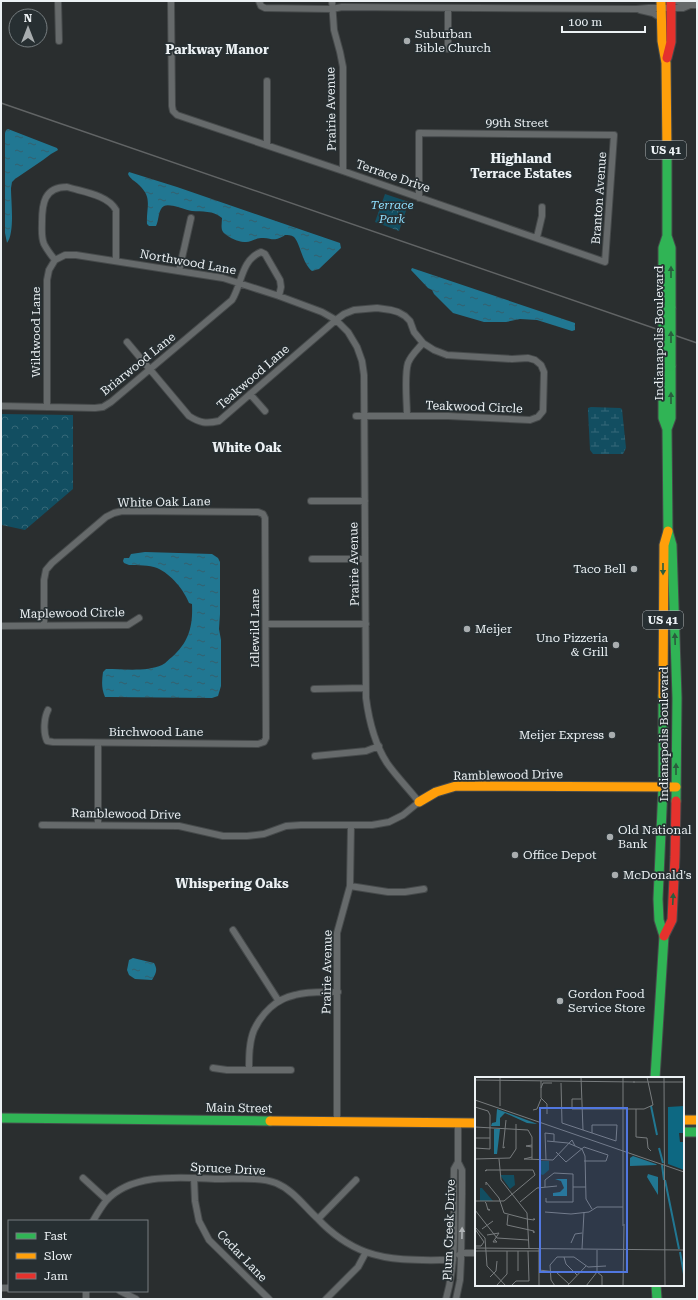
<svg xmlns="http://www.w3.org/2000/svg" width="698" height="1300" font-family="'Roboto Serif',serif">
  <defs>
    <pattern id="wetland-marsh" width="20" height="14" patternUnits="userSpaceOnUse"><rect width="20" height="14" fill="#124e61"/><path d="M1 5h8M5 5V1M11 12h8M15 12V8" fill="none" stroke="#356878"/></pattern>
    <pattern id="park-crowns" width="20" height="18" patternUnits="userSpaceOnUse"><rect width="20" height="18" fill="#124e61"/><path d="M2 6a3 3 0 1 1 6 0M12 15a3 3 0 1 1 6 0" fill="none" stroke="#356878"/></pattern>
    <pattern id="water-ripples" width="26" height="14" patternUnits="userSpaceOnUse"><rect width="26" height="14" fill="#217792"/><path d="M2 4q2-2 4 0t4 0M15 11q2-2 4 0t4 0" fill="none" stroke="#34606e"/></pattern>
  </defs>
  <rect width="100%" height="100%" fill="#2a2e2f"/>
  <path fill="url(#wetland-marsh)" d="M591 407 620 408 622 409 626 448 623 454H593L590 450 588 411V408Z"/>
  <path fill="url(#park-crowns)" d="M385 194 409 202 399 231 375 222Z
    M1 414 73 415V489L25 530 2 525Z"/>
  <path fill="url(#water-ripples)" d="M8 129 57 148 58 150 51 154 43 160 15 179 12 182 11 188C11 202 15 232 7 243L5 233V133L6 130Z
    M129 172 177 187 340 243 341 248 319 269 312 271C302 263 301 245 294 237 291 235 288 235 285 235 273 243 272 237 261 238 256 238 251 242 246 242 240 243 224 236 222 230 221 226 222 222 222 218 213 210 202 212 192 211 185 210 170 203 164 206 158 209 159 221 156 226H149L147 224C146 207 153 198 139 185 135 181 130 179 128 174Z
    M412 268 575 323V330L572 331 537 320 520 319 506 322H484L453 313 434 294 432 290 428 288 411 270Z
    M145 552 212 554 218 558 220 562V614L219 629 221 640V686L218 696 212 698 109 697H105C101 688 102 680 103 672L106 669C123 669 147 672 162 665 166 663 169 659 172 657 189 642 193 626 192 604L189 603C184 590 171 574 157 568 149 565 138 565 129 565L124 563 123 561 124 558H129L131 554Z
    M133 958 154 963C158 970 156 973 152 980L135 979 129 975 127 970 129 960Z"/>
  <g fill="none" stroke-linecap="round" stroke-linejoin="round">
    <g stroke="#464a4b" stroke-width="8">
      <path id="street" d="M58 1 59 41
        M171 1 172 106 173 111 177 115 343 171 605 262 614 135 419 133V198
        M259 1 261 6 265 8 332 9 342 7 636 9 649 8H683L690 5
        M332 1 334 30 340 52 343 67V171
        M676 1 690 5H697
        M640 10 653 13 661 18
        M448 49V8
        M267 81V145
        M537 237 542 216V207
        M55 260C51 255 47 250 44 244 41 237 42 229 42 222 42 204 44 187 67 187 83 192 108 195 116 210V261
        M179 271 191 218
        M127 342 189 416C200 423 206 424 219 421L336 320 344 314 354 310 377 308 391 310 398 312 405 316 410 321 414 332 423 343 434 350 447 355 512 359 528 358 535 360 541 365 544 372 543 411 538 417 530 420 448 416H356
        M250 394 265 411
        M1 406 95 408 103 407 111 402 232 300C242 284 241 260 261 252L265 254 280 280 281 287 279 296
        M47 406V280L49 270 55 260
        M407 416C407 402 404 376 408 363 411 355 418 349 423 343
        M311 501H365
        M312 559H365
        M266 624H366
        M44 625V580L46 570 52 563 106 517 114 513 122 511 258 512 263 514 265 518 266 738 264 742 258 744 53 742 47 741C43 732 44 718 48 710
        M1 626 128 625 139 618
        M314 689 366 688
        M315 756 366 751 379 746
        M42 825 179 826 223 836H247L264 834 286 826 301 825H372L389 822 403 815 419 802C409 789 396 776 387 763 374 743 369 721 366 698L364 375 362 361 357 347 348 332 336 320 322 312 279 296 223 278 76 255H65L55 260
        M98 825V743
        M350 886 388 892H405L424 889
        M233 930 278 1000
        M213 1068 227 1070H291
        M249 1070C249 1057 249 1042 254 1030 262 1013 276 999 295 995 308 991 323 992 338 992
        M337 1121V933L350 886 351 825
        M83 1178 107 1200
        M194 1178 195 1201 199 1221 209 1240 269 1299
        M318 1219 356 1180
        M93 1221C97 1214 101 1207 106 1201 133 1171 185 1178 221 1179 238 1179 261 1177 276 1183 293 1190 304 1206 317 1218 331 1233 347 1245 366 1252 394 1262 424 1260 453 1260
        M459 1255 461 1253H476
        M1 1288H9
        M86 1291V1299
        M120 1291 136 1299
        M326 1299 358 1267 366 1252
        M446 1299C458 1257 453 1212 454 1169L458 1162
        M456 1299 460 1280 461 1259 462 1193V1170L458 1162V1123"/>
    </g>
    <g stroke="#464a4b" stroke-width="11">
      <path id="fast" d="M667 236 671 248V308
        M663 307V248L667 236V152
        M663 366V418L667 429 668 531 672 545 677 698 676 801
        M667 429 671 418V366
        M655 1078 664 936 659 920 658 899 663 787V696
        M1 1118 270 1121
        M683 1132H697
        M656 1285 657 1299"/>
    </g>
    <g stroke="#464a4b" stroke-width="11">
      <path id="slow" d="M661 1 662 41 666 63 667 152
        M663 696 664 545 668 531
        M419 802 436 792 456 786 676 787
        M683 1120H697
        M270 1121 476 1123"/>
    </g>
    <g stroke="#464a4b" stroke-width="11">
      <path id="jam" d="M667 58 671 42V1
        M664 936 672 920 675 857 676 801"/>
    </g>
    <use href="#street" stroke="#666a6b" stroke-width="6"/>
    <use href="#fast" stroke="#30b455" stroke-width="9"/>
    <use href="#slow" stroke="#ff9f0a" stroke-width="9"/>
    <use href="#jam" stroke="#e5322d" stroke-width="9"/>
    <path stroke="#616465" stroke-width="1.5" d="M1 103 697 343"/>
    <g stroke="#464a4b" stroke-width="11" stroke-linecap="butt">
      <path id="fast-bridge" d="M663 307V366
        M671 308V366"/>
    </g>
    <use href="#fast-bridge" stroke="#30b455" stroke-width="9"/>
  </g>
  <defs><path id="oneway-solid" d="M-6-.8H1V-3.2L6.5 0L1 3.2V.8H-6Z"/></defs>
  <g fill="#2a5e3e">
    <use href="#oneway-solid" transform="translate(671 272) rotate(-90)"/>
    <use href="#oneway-solid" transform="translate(671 337) rotate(-90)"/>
    <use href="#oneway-solid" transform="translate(671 398) rotate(-90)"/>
    <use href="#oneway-solid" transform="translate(663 569) rotate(90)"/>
    <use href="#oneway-solid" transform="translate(675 639) rotate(-92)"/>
    <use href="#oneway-solid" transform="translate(676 769) rotate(-90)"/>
    <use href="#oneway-solid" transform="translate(673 899) rotate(-87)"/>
  </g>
  <use fill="#b0b4b6" href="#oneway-solid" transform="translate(462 1233) rotate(-89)"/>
  <g fill="#a8adaf" stroke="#272f32" stroke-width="1.5">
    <circle cx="407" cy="41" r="4"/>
    <circle cx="634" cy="569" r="4"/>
    <circle cx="467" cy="629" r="4"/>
    <circle cx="616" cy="645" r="4"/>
    <circle cx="612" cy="735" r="4"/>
    <circle cx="610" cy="837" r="4"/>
    <circle cx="515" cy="855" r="4"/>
    <circle cx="615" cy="875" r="4"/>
    <circle cx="560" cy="1001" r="4"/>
  </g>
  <g text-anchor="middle" stroke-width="3.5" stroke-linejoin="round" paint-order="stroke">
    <g fill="#272f32" stroke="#b1b7ba" stroke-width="1">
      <rect x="646" y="141" width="40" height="18" rx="3"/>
      <rect x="643" y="611" width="40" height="18" rx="3"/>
    </g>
    <g font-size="11" font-weight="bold" fill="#ecf1f4">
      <text x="666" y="154">US 41</text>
      <text x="663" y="624">US 41</text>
    </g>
    <g font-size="12" fill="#ecf1f4" stroke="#272f32" text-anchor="start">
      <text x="415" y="38">Suburban<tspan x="415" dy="14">Bible Church</tspan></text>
      <text x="626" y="573" text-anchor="end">Taco Bell</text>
      <text x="475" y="633">Meijer</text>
      <text x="608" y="642" text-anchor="end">Uno Pizzeria<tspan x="608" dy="14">&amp; Grill</tspan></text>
      <text x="604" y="739" text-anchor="end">Meijer Express</text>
      <text x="618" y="834">Old National<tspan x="618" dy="14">Bank</tspan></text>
      <text x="523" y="859">Office Depot</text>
      <text x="623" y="879">McDonald's</text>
      <text x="568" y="998">Gordon Food<tspan x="568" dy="14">Service Store</tspan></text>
    </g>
    <g font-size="12" fill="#ecf1f4" stroke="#272f32">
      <text transform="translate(331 109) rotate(-91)" y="4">Prairie Avenue</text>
      <text x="517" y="127">99th Street</text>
      <text transform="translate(393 176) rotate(19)" y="4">Terrace Drive</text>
      <text transform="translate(599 198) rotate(-86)" y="4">Branton Avenue</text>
      <text transform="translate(188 262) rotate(10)" y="4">Northwood Lane</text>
      <text transform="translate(36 332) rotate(-90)" y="4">Wildwood Lane</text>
      <text transform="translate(659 333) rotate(-90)" y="4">Indianapolis Boulevard</text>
      <text transform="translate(138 364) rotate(-39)" y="4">Briarwood Lane</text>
      <text transform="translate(253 377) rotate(-41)" y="4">Teakwood Lane</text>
      <text transform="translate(474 407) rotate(2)" y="4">Teakwood Circle</text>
      <text transform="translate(164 502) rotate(-1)" y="4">White Oak Lane</text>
      <text transform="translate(354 564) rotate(-91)" y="4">Prairie Avenue</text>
      <text transform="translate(72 613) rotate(-1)" y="4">Maplewood Circle</text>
      <text transform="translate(255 628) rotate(-90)" y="4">Idlewild Lane</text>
      <text x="156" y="736">Birchwood Lane</text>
      <text transform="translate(664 734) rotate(-90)" y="4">Indianapolis Boulevard</text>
      <text transform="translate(508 775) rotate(-1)" y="4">Ramblewood Drive</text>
      <text transform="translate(126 814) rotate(1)" y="4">Ramblewood Drive</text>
      <text transform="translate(327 972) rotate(-89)" y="4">Prairie Avenue</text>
      <text transform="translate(239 1108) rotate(1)" y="4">Main Street</text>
      <text transform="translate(228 1169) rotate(3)" y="4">Spruce Drive</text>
      <text transform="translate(449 1230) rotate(-88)" y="4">Plum Creek Drive</text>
      <text transform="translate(242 1256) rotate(46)" y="4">Cedar Lane</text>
    </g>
    <g font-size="12" font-style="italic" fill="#8fdffe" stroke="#272f32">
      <text x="392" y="209">Terrace<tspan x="392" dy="14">Park</tspan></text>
    </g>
    <g font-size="13" font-weight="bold" fill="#ecf1f4" stroke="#272f32">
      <text x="217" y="54">Parkway Manor</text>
      <text x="521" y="163">Highland<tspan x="521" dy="15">Terrace Estates</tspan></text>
      <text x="247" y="452">White Oak</text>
      <text x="232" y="888">Whispering Oaks</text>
    </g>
  </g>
  <g transform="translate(475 1077)">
    <rect width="209" height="209" fill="#2a2e2f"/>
    <path d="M209 29V56H204L205 65H208L209 72V93L193 87V30Z" fill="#0d6882"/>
    <path d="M65 84H74V93L68 98 65 97ZM25 98H39L40 108 35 112ZM5 111H7L18 124H5Z" fill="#124e61"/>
    <path d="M22 32 60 46 62 47 52 46 30 36 25 41V49H16L17 46 21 45ZM19 52H25L22 77H19ZM158 79 181 87 182 88 155 89V81ZM173 97 183 100V118L172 100ZM80 102H92V119H78V116L85 115 89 111 86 104Z" fill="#217792"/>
    <path fill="none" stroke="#217792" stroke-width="2" d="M176 29 182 58M184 71 188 86M187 88 189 103M190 103 204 172M205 175 209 197"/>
    <path fill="none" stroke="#787c7e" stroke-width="1" d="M25 0V29M106 0 108 53M148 0V149M189 0 190 209M0 3 160 5M66 4V21L72 27V37M158 5H209M86 6 87 46 141 64 142 48H117V56M66 11 68 6H77M106 22H97V32H169L178 28 172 0M0 23 209 95M0 30 13 34 15 38V72L0 71M161 32V60L172 61 173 71 176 74M58 33 62 32 66 22M0 50 53 53 57 60V82M0 61H15M72 64 93 66 107 72M30 70 28 71 31 43M57 70 51 69 57 68M107 72 110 79 111 122 117 132M81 75 91 85 109 70 133 78 131 84H109M57 80 49 82 78 83 97 63 100 69M0 82 35 81 41 72V47M24 82 26 103 52 136 54 172M71 83 70 56 79 57V64M11 108V105L24 121 29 136 52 142 59 143 60 142H58M70 110V103L79 96 98 97V125H71V121M98 110H111M0 124H29L60 98 58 93H11L10 94 12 93M10 125 11 126 13 133H15L13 132M45 125 62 111 82 109M0 133 22 161 53 163M70 135 96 137 114 135 122 130H148M33 138 32 148 59 154V156L58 154M0 150 10 161 12 189 31 209M0 152 9 165 6 169H0M7 152 18 144M12 158 24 156 18 165H22L20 163M96 166 100 157 107 156M0 171 209 173M107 172 109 135M0 174H64V172M43 174V194M64 174V209M89 180 91 187 102 198M64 193 81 195 94 207M122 195 127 199V209M15 200 21 194 22 184M22 208 32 197V174M36 209 41 204H54L53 174M80 209 76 203 75 188 82 180H99L113 190 131 189M92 209 111 189M111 209 122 195V173M148 209 149 147"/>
    <path fill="#5177df" fill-opacity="0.15" stroke="#5177df" stroke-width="2" d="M65 31H152V195H65Z"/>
    <rect width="209" height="209" fill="none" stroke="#ecf1f4" stroke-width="2"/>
  </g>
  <rect width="698" height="1300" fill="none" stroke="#ecf1f4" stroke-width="4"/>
  <rect x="8" y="1220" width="140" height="72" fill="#272f32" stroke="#767d80"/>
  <rect x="16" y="1233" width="20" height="6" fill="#30b455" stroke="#767d80"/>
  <text x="44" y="1240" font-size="12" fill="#ecf1f4">Fast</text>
  <rect x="16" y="1253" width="20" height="6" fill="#ff9f0a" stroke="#767d80"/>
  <text x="44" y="1260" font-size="12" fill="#ecf1f4">Slow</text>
  <rect x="16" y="1273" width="20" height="6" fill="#e5322d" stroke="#767d80"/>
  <text x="44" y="1280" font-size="12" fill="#ecf1f4">Jam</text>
  <g transform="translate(28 28)"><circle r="19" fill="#272f32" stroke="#767d80"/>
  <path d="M0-3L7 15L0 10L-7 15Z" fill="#a8adaf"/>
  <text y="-6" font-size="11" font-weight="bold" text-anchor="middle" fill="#ecf1f4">N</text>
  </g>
  <path d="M562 26v6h83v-6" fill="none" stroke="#ecf1f4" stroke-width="2"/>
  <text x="568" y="26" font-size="12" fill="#ecf1f4" stroke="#272f32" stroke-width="3" paint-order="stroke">100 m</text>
</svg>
